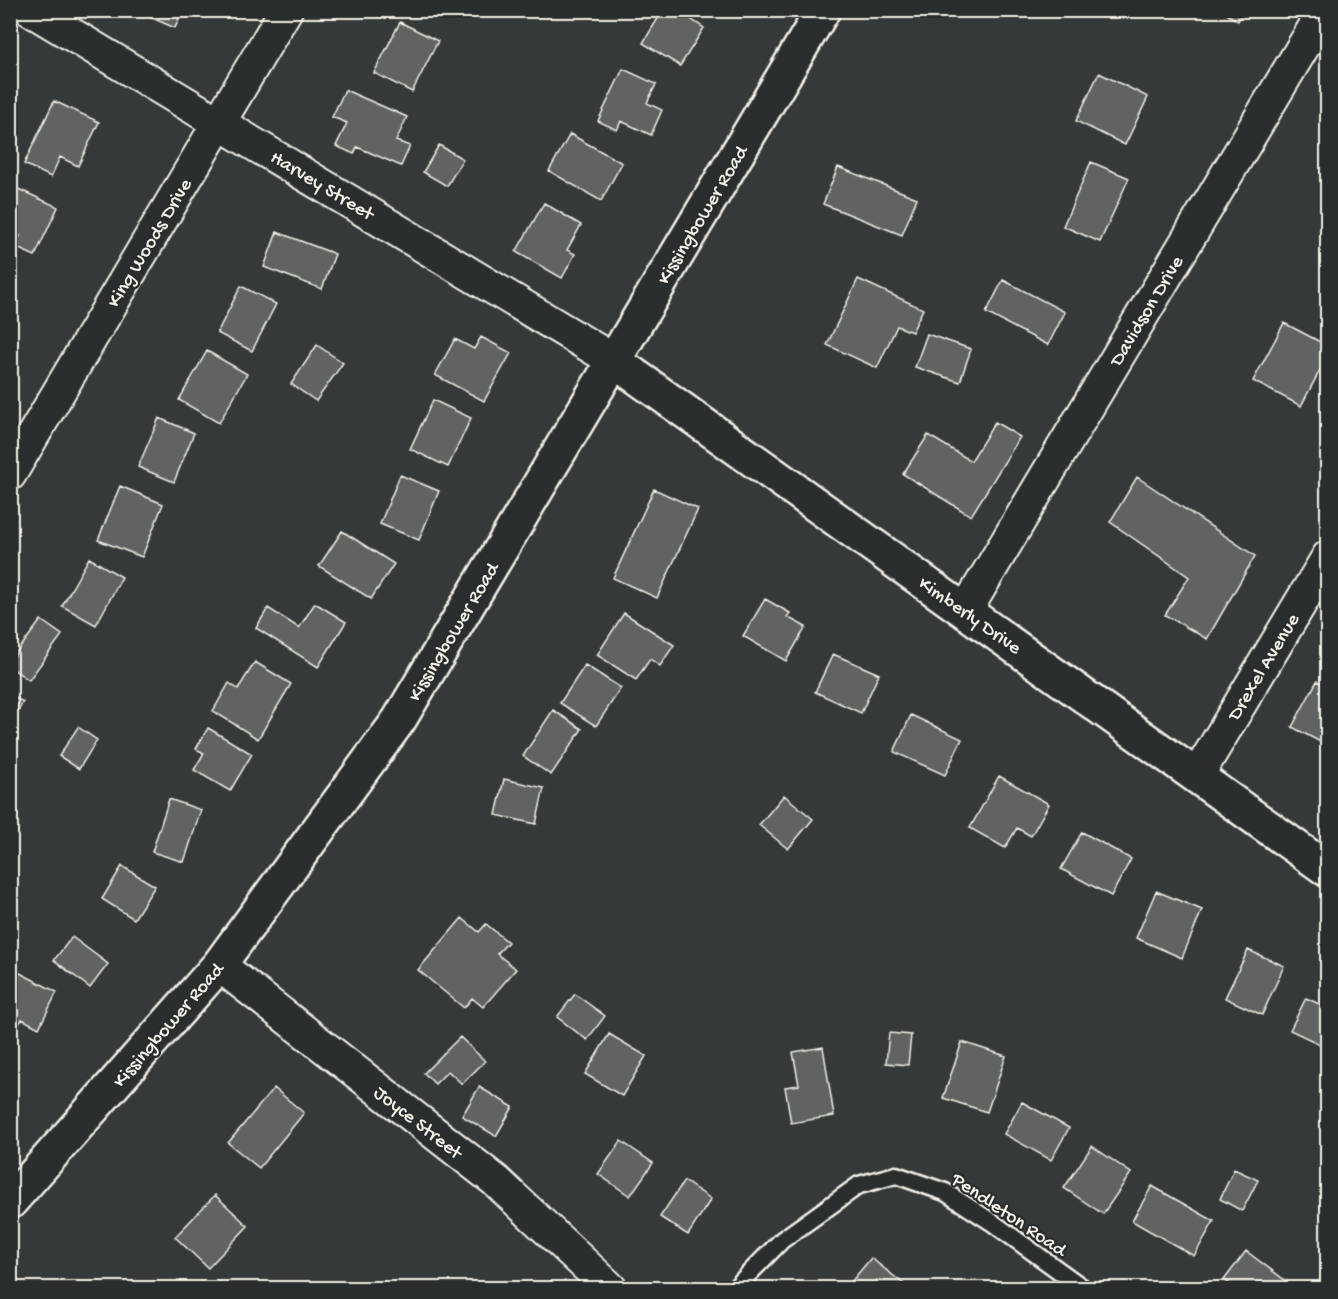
<svg xmlns="http://www.w3.org/2000/svg" width="1338" height="1299" font-family="'Gochi Hand',sans-serif">
  <rect width="100%" height="100%" fill="#363939"/>
  <filter id="ink" filterUnits="userSpaceOnUse"><feTurbulence type="fractalNoise" baseFrequency=".0167" numOctaves="2"/><feDisplacementMap in="SourceGraphic" scale="12" xChannelSelector="R" yChannelSelector="G"/><feConvolveMatrix kernelMatrix="1 2 1 2 8 2 1 2 1" color-interpolation-filters="sRGB"/></filter>
  <g filter="url(#ink)">
    <path fill="#616362" stroke="#f4f1e8" stroke-width="1.5" d="M134 10H183L175 28Z
      M663 10H677L704 28 680 66 643 43Z
      M1220 10H1244L1238 21Z
      M400 22 438 41 412 92 374 73Z
      M623 69 656 84 647 103 662 110 651 135 621 121 617 130 598 121Z
      M1099 73 1148 97 1125 145 1076 121Z
      M345 90 407 117 396 141 410 146 401 166 357 147 354 154 336 146 347 123 332 117Z
      M54 101 99 122 78 166 60 157 51 177 24 164Z
      M570 134 622 163 601 201 549 171Z
      M439 145 463 159 447 186 423 172Z
      M1091 162 1129 178 1100 242 1063 226Z
      M838 167 917 198 902 235 823 204Z
      M16 188 58 207 35 256 15 247 20 236 10 232V199Z
      M544 203 581 225 567 250 575 254 562 278 516 252Z
      M277 232 335 254 322 289 264 267Z
      M1322 266H1328V295H1322Z
      M858 279 923 309 912 332 897 326 877 368 827 345Z
      M1003 280 1065 312 1048 345 986 313Z
      M241 286 276 304 252 351 217 333Z
      M1284 323 1328 346V355L1301 406 1253 381Z
      M927 334 971 349 960 382 915 367Z
      M481 337 511 353 484 401 435 375 455 339 474 349Z
      M317 345 343 363 316 401 291 384Z
      M207 351 247 374 219 423 179 400Z
      M433 400 471 418 448 467 410 449Z
      M159 418 194 433 174 482 138 467Z
      M995 422 1020 437 971 516 903 474 928 435 971 461Z
      M400 475 439 491 419 540 380 524Z
      M1137 477 1255 556 1207 639 1165 615 1189 577 1110 522Z
      M120 486 163 504 142 557 98 540Z
      M654 489 698 509 657 598 613 578Z
      M342 531 394 564 371 599 319 566Z
      M89 558 122 577 96 625 62 606Z
      M765 599 790 613 787 617 806 627 786 661 743 636Z
      M315 603 346 622 318 667 256 628 268 608 299 628Z
      M624 613 674 645 660 666 650 659 636 680 597 655Z
      M41 620 62 635 29 680 10 667V661Z
      M833 654 879 674 861 713 815 692Z
      M255 662 291 684 258 739 213 711 229 683 238 689Z
      M585 665 621 688 596 726 560 703Z
      M1317 681 1328 686V746L1292 727Z
      M10 695 23 702 10 726Z
      M553 710 582 729 551 775 523 756Z
      M911 715 962 739 945 775 894 752Z
      M78 727 97 740 79 769 59 756Z
      M208 728 252 754 230 791 194 770 204 753 196 749Z
      M999 776 1049 804 1031 836 1017 828 1005 848 970 828Z
      M504 779 544 788 536 824 496 815Z
      M784 795 813 819 788 849 759 825Z
      M169 799 201 810 184 862 152 852Z
      M1082 832 1131 859 1111 896 1061 869Z
      M122 866 155 886 134 919 102 899Z
      M1156 891 1202 910 1182 958 1136 938Z
      M462 918 479 932 486 924 508 942 497 954 516 969 483 1007 472 998 464 1008 418 970Z
      M72 937 108 964 90 988 54 960Z
      M1248 950 1284 966 1262 1015 1225 998Z
      M16 971 57 992 39 1028 22 1019 10 1040V982Z
      M575 994 605 1016 587 1040 557 1017Z
      M1306 998 1328 1008V1048L1290 1030Z
      M889 1033 911 1035 908 1065 886 1063Z
      M609 1034 646 1056 622 1096 585 1074Z
      M460 1037 485 1061 462 1084 448 1071 435 1084 424 1073Z
      M962 1042 1006 1056 987 1112 943 1098Z
      M823 1047 834 1116 791 1123 785 1087 799 1085 793 1052Z
      M479 1087 513 1107 496 1136 462 1116Z
      M274 1088 304 1113 259 1168 228 1143Z
      M1022 1102 1069 1128 1051 1160 1004 1134Z
      M621 1141 653 1163 630 1196 598 1174Z
      M1092 1146 1131 1173 1103 1214 1064 1188Z
      M1234 1169 1258 1180 1242 1211 1220 1199Z
      M684 1181 711 1199 688 1235 660 1217Z
      M1152 1186 1214 1221 1194 1256 1132 1221Z
      M215 1195 248 1226 208 1268 175 1237Z
      M1246 1251 1294 1287 1236 1288 1224 1280Z
      M871 1258 909 1288H846Z
      M149 1284 190 1288H148Z"/>
    <g fill="none" stroke-linecap="round" stroke-linejoin="round">
      <g stroke="#f4f1e8" stroke-width="21">
        <path id="lane" d="M735 1288 782 1240 859 1185 896 1175 945 1192 993 1223 1083 1288"/>
      </g>
      <g stroke="#f4f1e8" stroke-width="36">
        <path id="street" d="M31 10 613 360
          M10 474 286 10
          M966 610 1325 10
          M1197 776 1328 557
          M219 965 496 1181 610 1288"/>
      </g>
      <g stroke="#f4f1e8" stroke-width="38">
        <path id="secondary" d="M613 360 1328 870
          M10 1202 219 965 399 720 823 10"/>
      </g>
      <use href="#lane" stroke="#2a2d2e" stroke-width="16"/>
      <use href="#street" stroke="#2a2d2e" stroke-width="32"/>
      <use href="#secondary" stroke="#2a2d2e" stroke-width="33"/>
    </g>
  </g>
  <g text-anchor="middle" stroke-width="4.5" stroke-linejoin="round" paint-order="stroke">
    <g font-size="20" fill="#f4f1e8" stroke="#2a2d2e">
      <text transform="translate(323 184) rotate(31)" y="7">Harvey Street</text>
      <text transform="translate(701 214) rotate(-59)" y="7">Kissingbower Road</text>
      <text transform="translate(148 242) rotate(-59)" y="7">King Woods Drive</text>
      <text transform="translate(1145 310) rotate(-59)" y="7">Davidson Drive</text>
      <text transform="translate(971 614) rotate(35)" y="7">Kimberly Drive</text>
      <text transform="translate(452 631) rotate(-59)" y="7">Kissingbower Road</text>
      <text transform="translate(1262 666) rotate(-59)" y="7">Drexel Avenue</text>
      <text transform="translate(167 1024) rotate(-49)" y="7">Kissingbower Road</text>
      <text transform="translate(419 1121) rotate(38)" y="7">Joyce Street</text>
      <text transform="translate(1010 1213) rotate(34)" y="7">Pendleton Road</text>
    </g>
  </g>
  <rect width="1338" height="1299" fill="none" stroke="#2a2d2e" stroke-width="36"/>
  <rect x="18" y="18" width="1302" height="1263" fill="none" stroke="#f4f1e8" stroke-width="2" filter="url(#ink)"/>
</svg>
